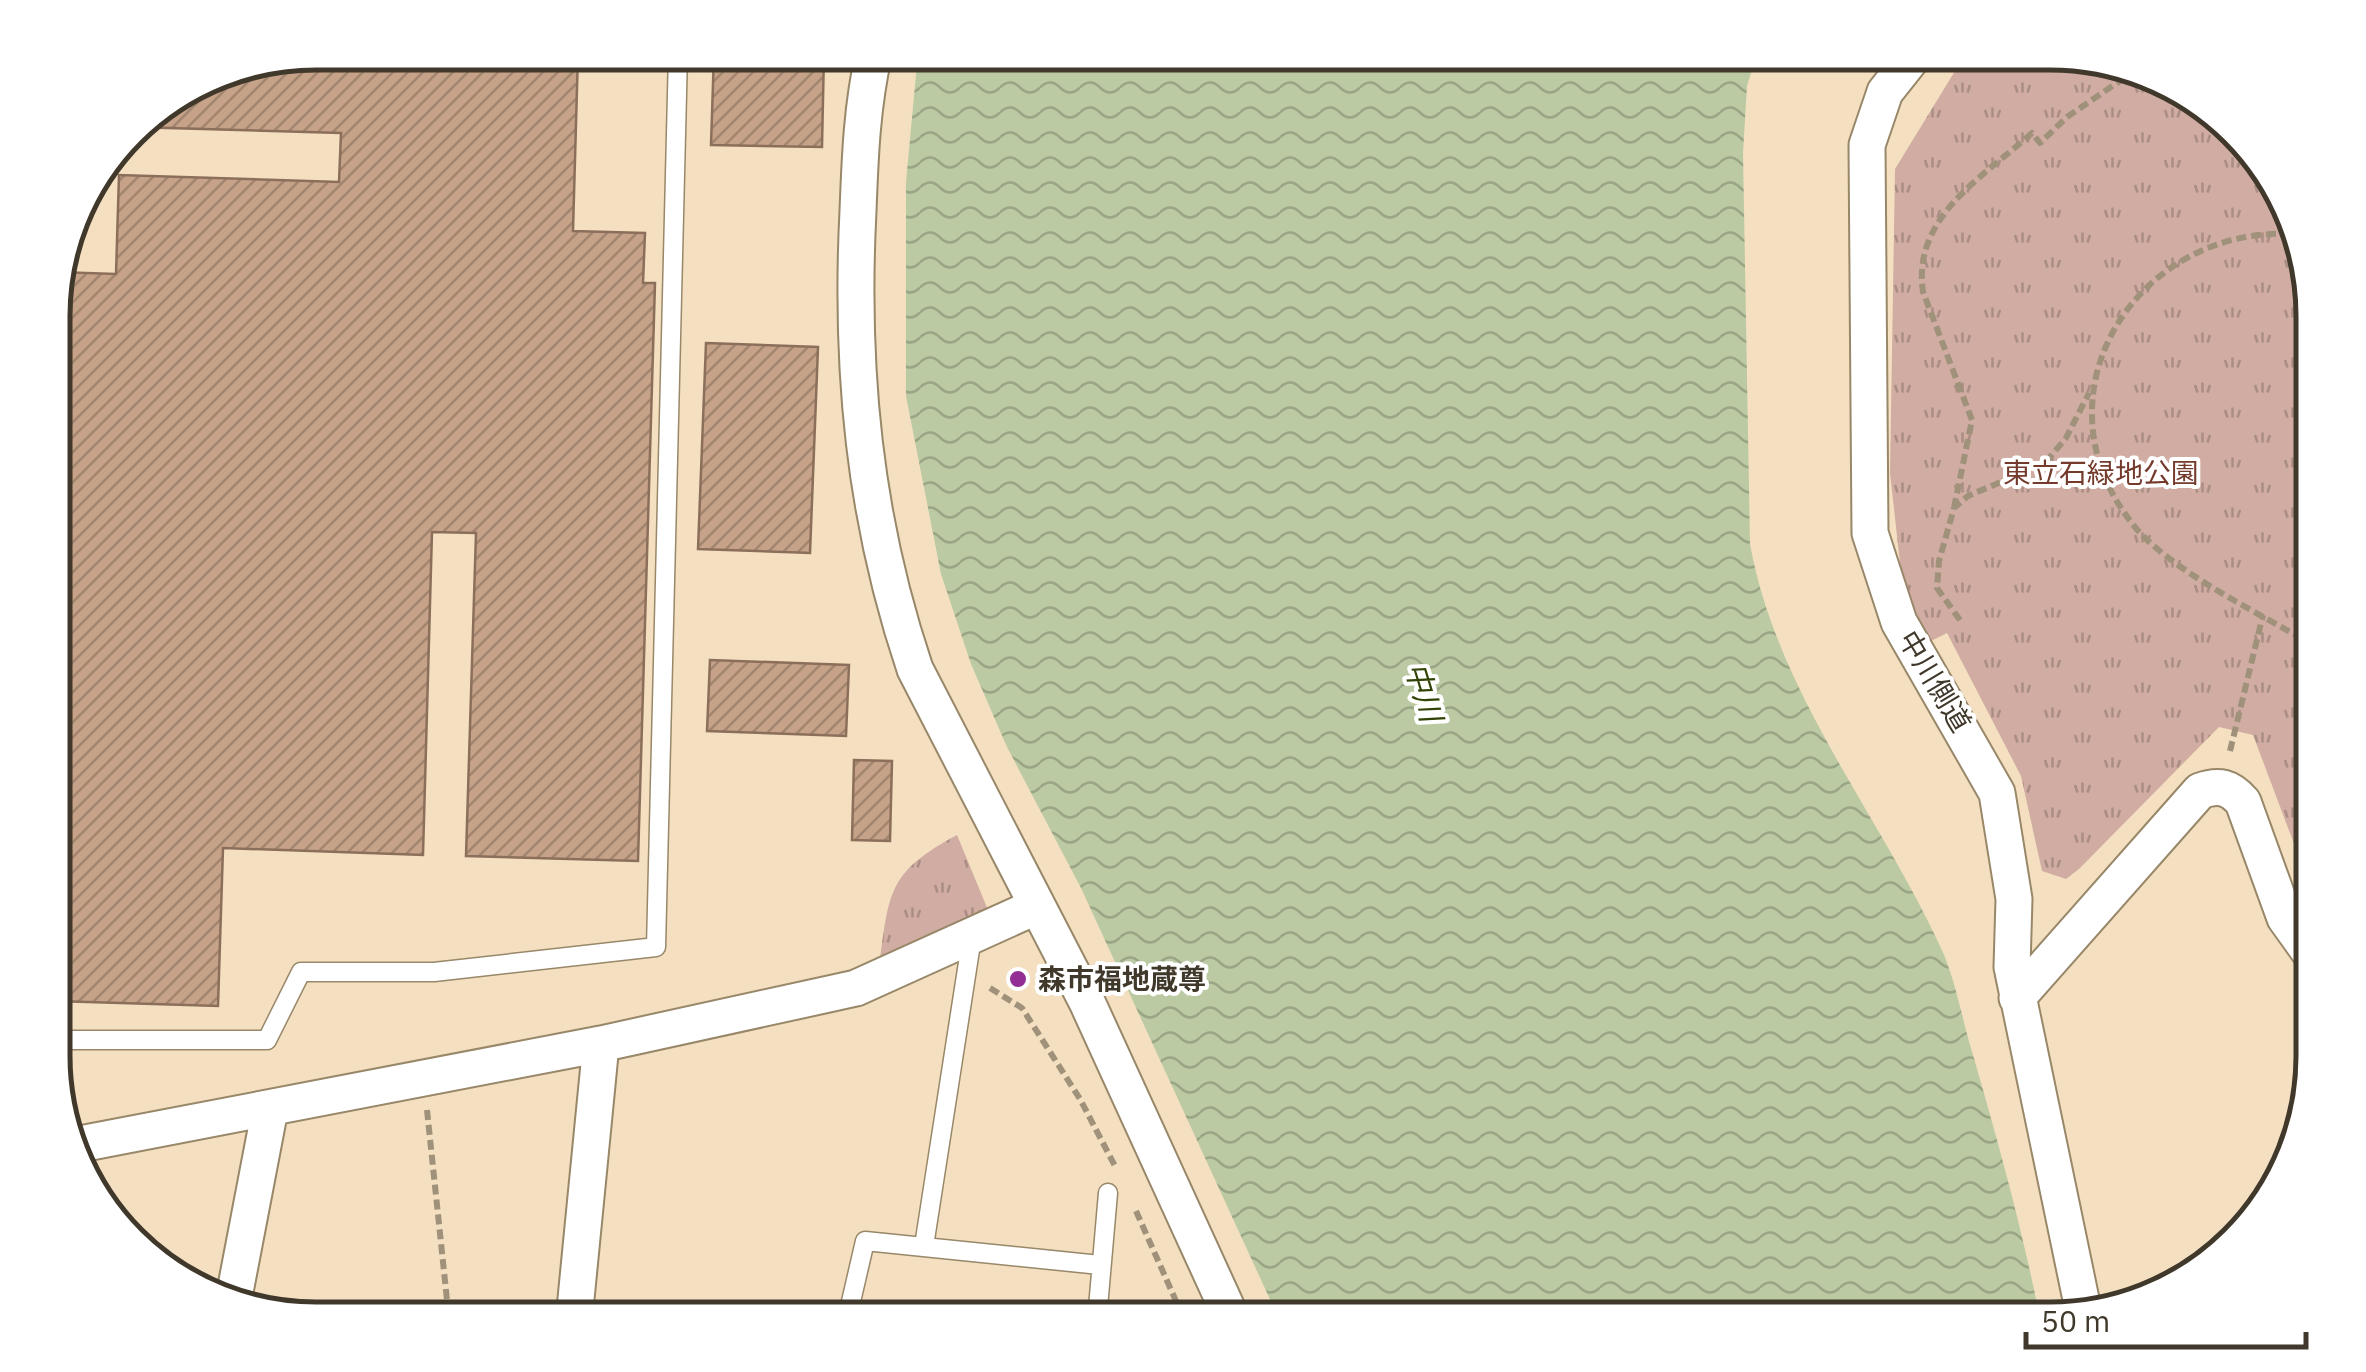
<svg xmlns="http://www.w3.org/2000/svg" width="2366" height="1372" font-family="'IBM Plex Sans','Noto Sans JP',sans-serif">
  <defs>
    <pattern id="park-tufts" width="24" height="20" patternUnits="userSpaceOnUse" patternTransform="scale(2.5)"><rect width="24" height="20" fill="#d0aca2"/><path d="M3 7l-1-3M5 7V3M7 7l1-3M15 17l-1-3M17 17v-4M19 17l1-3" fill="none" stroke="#aa8d84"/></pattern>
    <pattern id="water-waves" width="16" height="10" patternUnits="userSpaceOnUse" patternTransform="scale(2.5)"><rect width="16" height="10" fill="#bbcaa3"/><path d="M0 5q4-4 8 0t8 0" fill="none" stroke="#99a585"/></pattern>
    <pattern id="building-hatch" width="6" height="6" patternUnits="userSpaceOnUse" patternTransform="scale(2.5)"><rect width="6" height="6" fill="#c6a288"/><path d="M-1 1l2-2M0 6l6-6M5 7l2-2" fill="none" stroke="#a2856f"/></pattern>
  </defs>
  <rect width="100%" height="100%" fill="#f4e0c0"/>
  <path fill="url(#park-tufts)" d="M1966 53H2050L2182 88 2269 170 2313 299V894L2253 735 2219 727 2079 869 2066 879 2042 871 2021 776 1947 633 1929 642 1902 581 1890 473 1895 169Z
    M957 835 988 910 880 960C889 890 890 871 957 835Z"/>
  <path fill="url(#water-waves)" d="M918 53H1757L1747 86 1743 153 1750 544C1777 693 1878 812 1940 946 1955 977 1961 1015 1971 1048 1997 1138 2022 1227 2040 1319H1279L1081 888 1007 747 971 664 941 574 906 396V182Z"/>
  <path fill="url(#building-hatch)" stroke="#8c6f5b" stroke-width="2.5" d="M316 52 578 53 573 231 645 233 643 283H655L638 861 466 856 476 533 432 532 423 855 223 848 218 1006 55 1001V283L58 272 116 274 119 175 339 182 341 133 135 127 216 72Z
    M714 53H824L822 147 711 145Z
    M706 343 818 347 810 553 698 549Z
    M710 660 849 665 846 736 707 731Z
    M854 760 892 761 890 841 852 840Z"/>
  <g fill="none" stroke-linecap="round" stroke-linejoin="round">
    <g stroke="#988769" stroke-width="21">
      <path id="lane" d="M55 1040H267L301 972H434L656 947 678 53
        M924 1246 972 937
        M847 1319 865 1241 1100 1265
        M1097 1319 1108 1193"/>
    </g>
    <g stroke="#988769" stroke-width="39">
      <path id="street" d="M874 53C862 105 860 157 858 211 850 369 864 518 915 669L1087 1002 1232 1319
        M1916 53 1885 92 1867 145 1870 533 1899 622 1997 793 2014 899 2012 967 2084 1314
        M2017 998 2200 791C2219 784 2230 787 2243 802L2285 918 2313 957
        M75 1145 601 1044 856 988 1035 907
        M234 1297 270 1109
        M574 1319 601 1044"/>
    </g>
    <path stroke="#9f917a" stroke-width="6" stroke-dasharray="10 5" stroke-linecap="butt" d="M2291 234C2137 227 2031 393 2131 522 2166 569 2261 614 2313 645
      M1954 508 1972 420 1923 292C1912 217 1982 178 2032 133L2040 143 2067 117 2130 74
      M1960 620 1937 588 1939 561 1954 508 1968 496 2045 463 2066 438 2089 393
      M2230 751 2263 615
      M990 988 1022 1008 1080 1099 1116 1168
      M427 1110 449 1319
      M1136 1211 1184 1319"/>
    <use href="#lane" stroke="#fff" stroke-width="18"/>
    <use href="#street" stroke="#fff" stroke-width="35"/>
  </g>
  <circle fill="#932e94" stroke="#fff" stroke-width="4" cx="1018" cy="979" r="10"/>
  <g text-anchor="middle" stroke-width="8" stroke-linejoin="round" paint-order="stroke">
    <g font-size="28" fill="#743a2b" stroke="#fff">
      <text x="2101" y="483">東立石緑地公園</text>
    </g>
    <g font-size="28" fill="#40382b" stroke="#fff">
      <text transform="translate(1935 681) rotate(59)" y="10">中川側道</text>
    </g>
    <g font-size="28" font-weight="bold" fill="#40382b" stroke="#fff" text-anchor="start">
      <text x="1038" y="989">森市福地蔵尊</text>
    </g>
    <g font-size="30" font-style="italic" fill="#314305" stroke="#fff">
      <text transform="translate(1423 692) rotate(73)" y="10">中川</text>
    </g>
  </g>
  <path d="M0 0H2366V1372H0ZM316 70H2050A246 246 0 0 1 2296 316V1056A246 246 0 0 1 2050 1302H316A246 246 0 0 1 70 1056V316A246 246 0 0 1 316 70Z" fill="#fff" fill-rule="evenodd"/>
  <path fill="none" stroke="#40382b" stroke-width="5" d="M316 70H2050A246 246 0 0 1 2296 316V1056A246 246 0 0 1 2050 1302H316A246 246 0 0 1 70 1056V316A246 246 0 0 1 316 70Z"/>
  <path d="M2026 1332v15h280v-15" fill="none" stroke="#40382b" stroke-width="5"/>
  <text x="2041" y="1332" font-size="30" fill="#40382b" stroke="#ffffff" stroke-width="8" paint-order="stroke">50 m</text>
</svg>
